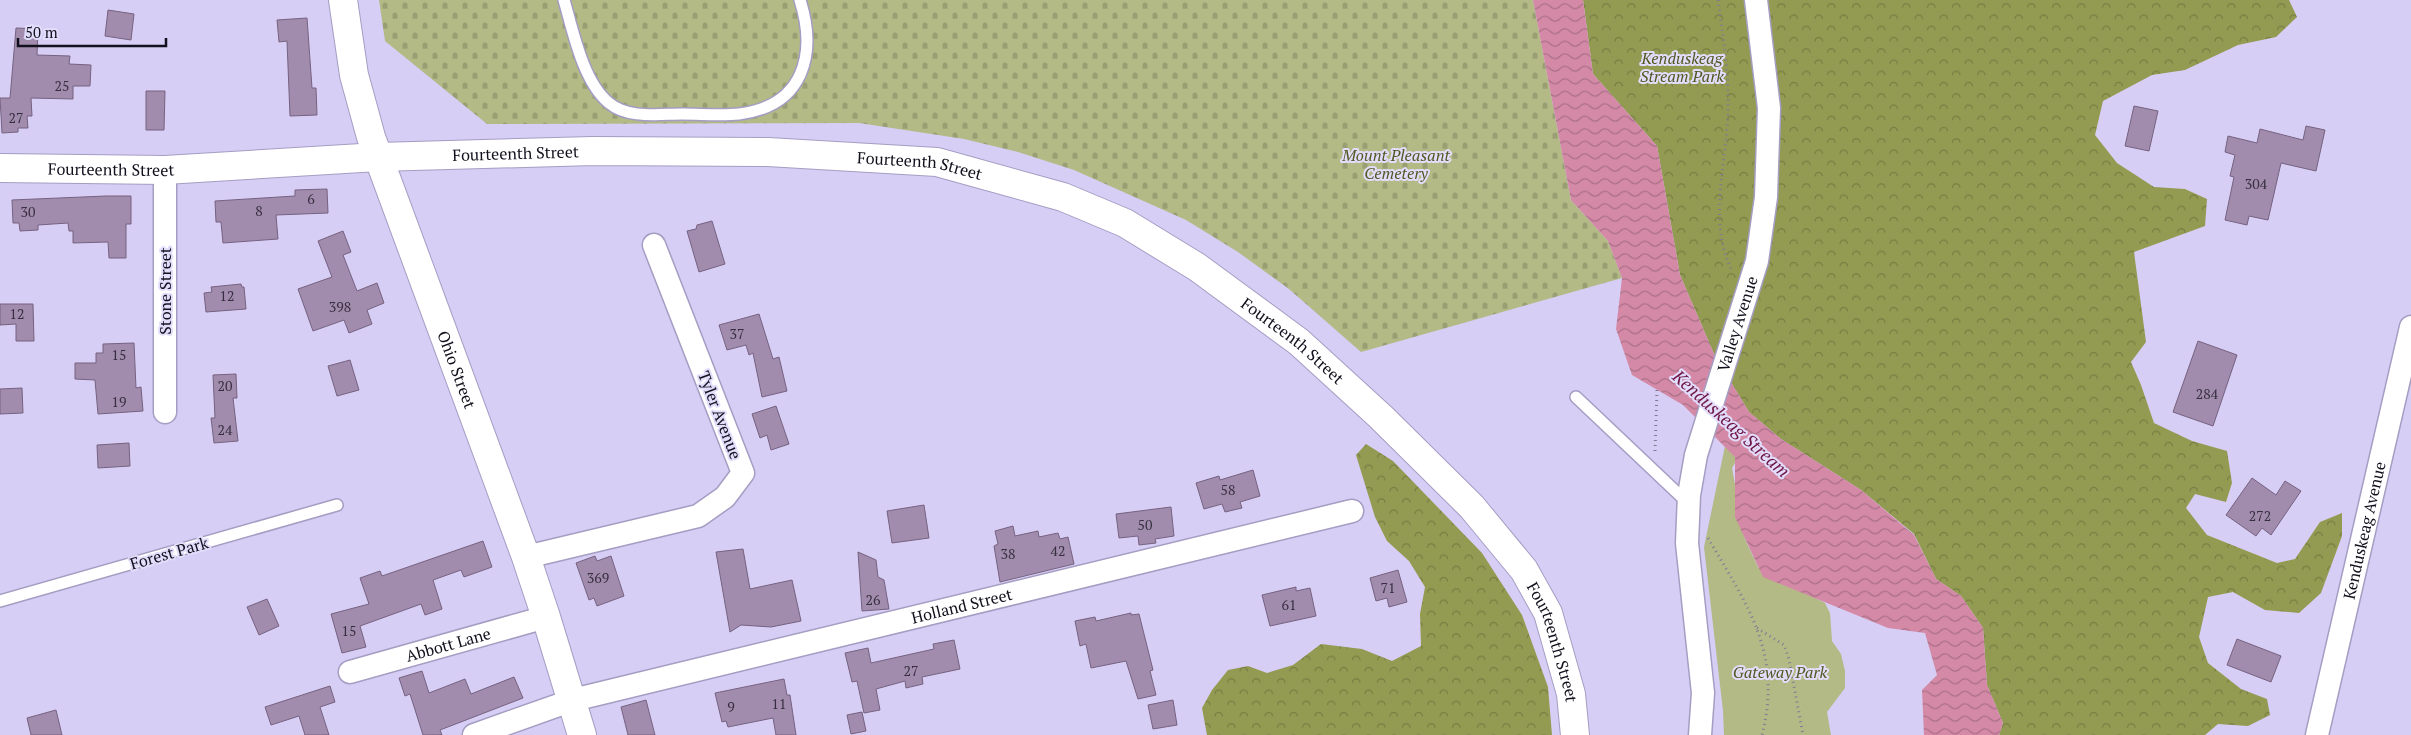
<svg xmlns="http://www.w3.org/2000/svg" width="2411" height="735" font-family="'PT Serif',serif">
  <defs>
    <pattern id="forest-crowns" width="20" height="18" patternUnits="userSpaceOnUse" patternTransform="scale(1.25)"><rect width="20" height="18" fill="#929b51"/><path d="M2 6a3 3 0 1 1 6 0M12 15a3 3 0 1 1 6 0" fill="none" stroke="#767d43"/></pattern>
    <pattern id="cemetery-stones" width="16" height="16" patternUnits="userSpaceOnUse" patternTransform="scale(1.25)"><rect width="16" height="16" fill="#b3ba86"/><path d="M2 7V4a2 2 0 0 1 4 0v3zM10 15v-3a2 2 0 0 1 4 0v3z" fill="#999f73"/></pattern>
    <pattern id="water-waves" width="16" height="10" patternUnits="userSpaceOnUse" patternTransform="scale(1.25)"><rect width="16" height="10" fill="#d48aa7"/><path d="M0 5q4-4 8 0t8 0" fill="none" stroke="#ab6f87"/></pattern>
  </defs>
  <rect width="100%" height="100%" fill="#d6cef5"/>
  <path fill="#b3ba86" d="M1725 446 1739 456 1732 468 1745 539 1758 567 1825 603 1830 613 1832 641 1841 654 1845 671V688L1827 712 1831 735H1724L1723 711 1704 547Z"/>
  <path fill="url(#forest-crowns)" d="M1583 0H2289L2297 17 2276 37 2238 45 2185 70 2152 75 2103 101 2095 135 2117 163 2154 187 2185 189 2207 199 2205 226 2134 252 2146 342 2131 362 2141 385 2154 423 2192 441 2227 451 2232 483 2226 502 2195 494 2186 508 2207 535 2277 563 2295 559 2320 522 2342 513V536L2321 593 2299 613 2265 610 2233 592 2208 597 2199 637 2208 663 2241 689 2267 699 2270 715 2248 726 2218 724 2205 735H1999L2003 723 1987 685 1983 628 1961 596 1936 579 1914 534 1861 490 1781 439 1749 412 1714 354 1680 275 1657 146 1593 74Z
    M1366 444 1393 461 1482 553 1522 615 1548 687 1552 735H1207L1202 708 1212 690 1228 670 1248 666 1267 673 1293 665 1321 644 1362 649 1392 661 1421 646 1420 614 1425 587 1409 561 1387 541 1375 517 1356 455Z"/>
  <path fill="url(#cemetery-stones)" d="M379 0H1533L1571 200 1608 241 1622 278 1361 352 1289 289 1238 252 1186 220 1074 170 1018 152 964 139 859 123 487 124 385 41Z"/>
  <path fill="url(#water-waves)" d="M1533 0H1583L1593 74 1657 146 1680 275 1714 354 1749 412 1781 439 1861 490 1914 535 1936 579 1961 596 1983 628 1987 685 2003 723 1999 735H1924L1922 690 1937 675 1925 633 1888 628 1763 577 1735 517V457L1683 405 1632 375 1616 329 1622 278 1608 241 1571 200Z"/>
  <path fill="#a28cad" stroke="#766180" d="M108 10 134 14 131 40 105 36Z
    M307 18 312 88H316L317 115 290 116 287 41 279 42 277 20Z
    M16 28 38 29 37 55 70 56 69 64 91 65 90 86H73V99L31 98 32 116H27L28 128H18V132L2 133 0 98H10Z
    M146 91H165L164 130H146Z
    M2134 106 2158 111 2149 151 2125 146Z
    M2306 126 2325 130 2316 171 2281 163 2268 220 2249 216 2247 225 2225 220 2234 177 2230 176 2235 155 2225 152 2228 136 2257 143 2260 129 2303 140Z
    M327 189 328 213 276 215 278 239 223 243 221 222H216L215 201 295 196V190Z
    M106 196H131V224H126V258H109L108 242 73 243V231H69L68 223 38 225V230L20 231 19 223H13L12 200Z
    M712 221 725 264 699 272 687 231 696 229 697 225Z
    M343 231 351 252 343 255 357 291 377 283 384 303 367 310 372 324 349 333 344 320 313 331 298 289 332 277 318 241Z
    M241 284 242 287H244L246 309 206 312 204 293 212 292 211 287Z
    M0 304H33L34 341H16V324L0 325Z
    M759 314 773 359 779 357 787 391 762 397 753 353 749 355 746 345 727 350 719 325Z
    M2198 341 2237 355 2213 426 2173 412Z
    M134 343 136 388 141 387 143 411 98 414 95 380 75 379V363H96V353H103V344Z
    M350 360 359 390 337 396 328 366Z
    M236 374 237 398H233L238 441 214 443 211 418H215L213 375Z
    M22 388 23 413 0 414V389Z
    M776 406 789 444 771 450 767 435 760 438 752 414Z
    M129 443 130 466 98 468 97 445Z
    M1253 470 1260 496 1240 502 1242 508 1225 512 1222 504 1204 509 1196 483 1219 476 1220 480Z
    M2252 478 2276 495 2285 481 2301 491 2271 535 2262 528 2256 536 2226 515Z
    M924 505 929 538 892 543 887 511Z
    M1171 507 1174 536 1155 539 1156 543 1139 545 1138 536 1119 538 1116 514Z
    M1013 526 1015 536 1038 531 1039 537 1058 533 1060 539 1068 537 1074 564 1000 582 994 546 998 544 995 531Z
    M483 541 492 567 464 577 461 570 433 580 442 609 425 615 421 604 360 626 366 647 342 653 331 614 369 604 360 578 380 571 382 576Z
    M743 549 750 589 792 580 801 621 771 627 741 625 730 632 716 552Z
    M858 552 876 560 878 577 884 580 889 609 862 611Z
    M595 556 597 561 611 556 624 596 597 606 594 598 589 600 576 563Z
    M1398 570 1407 602 1389 607 1387 598 1376 601 1370 578Z
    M1296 587V591L1310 588 1316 616 1270 626 1262 595Z
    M267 599 279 626 259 635 247 607Z
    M1131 613V615L1139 614 1153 670 1150 671 1156 695 1138 699 1126 661 1091 668 1086 644 1080 646 1075 621 1095 617 1096 621Z
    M2237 639 2281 656 2271 682 2227 665Z
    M954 640 960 669 922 677 923 684 906 688 905 681 876 689 880 710 864 713 857 681 852 682 845 653 868 648 871 663 934 649 933 644Z
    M422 671 429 693 465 679 471 694 514 677 523 698 440 730 442 735H423L410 694 405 696 399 678Z
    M784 679 787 695H790L796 735H776L773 718 728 727 726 721 722 722 715 693Z
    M330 686 335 702 320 707 329 735H305L299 716 271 725 265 707Z
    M646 700 655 735H628L621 707Z
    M1173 700 1177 725 1153 729 1148 705Z
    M56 710 62 735H31L27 718Z
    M862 712 866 731 851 734 847 715Z"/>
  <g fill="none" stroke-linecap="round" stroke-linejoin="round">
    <g stroke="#a59dc2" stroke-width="14">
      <path id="service" d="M564 0C573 31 583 82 609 103 628 119 659 114 682 114 701 114 721 116 739 114 804 106 817 54 800 0
        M1576 397 1689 504
        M0 601 337 505"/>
    </g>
    <g stroke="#a59dc2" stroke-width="25">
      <g id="minor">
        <path d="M165 412V170"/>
        <path d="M526 557 698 516 725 497 743 473 654 245"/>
        <path id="s1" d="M350 672 546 617"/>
        <path id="s2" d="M474 735 573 700 1352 511"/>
        <path id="s3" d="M1700 735 1703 693 1687 543 1689 495 1696 455 1757 261 1766 197 1769 108 1756 0"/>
        <path id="s4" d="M2317 735 2411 327"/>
      </g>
    </g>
    <g stroke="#a59dc2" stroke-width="30">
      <g id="tertiary">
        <path id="s5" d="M343 0 354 75 371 137 526 557 546 617 582 735"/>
        <path id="s6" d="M0 168 165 170 378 157 593 151 768 152 937 162 1063 197 1125 223 1197 267 1299 342 1381 417 1472 507 1524 570 1548 613 1571 694 1575 735"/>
      </g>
    </g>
    <path stroke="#807a95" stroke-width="3" stroke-dasharray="1 4" stroke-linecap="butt" d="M1718 0C1723 35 1729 74 1728 110 1727 164 1707 221 1732 271
      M1655 451 1657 389
      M1708 538C1747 605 1783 653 1762 735
      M1757 628 1784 645 1789 659 1803 735"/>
    <use href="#service" stroke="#fff" stroke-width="11"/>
    <use href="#minor" stroke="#fff" stroke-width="22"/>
    <use href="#tertiary" stroke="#fff" stroke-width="28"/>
  </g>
  <g text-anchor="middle" stroke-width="4" stroke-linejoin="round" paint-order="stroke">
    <g font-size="14" fill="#372f41">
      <text x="62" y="91">25</text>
      <text x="16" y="123">27</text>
      <text x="2256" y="189">304</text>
      <text x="311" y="204">6</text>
      <text x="259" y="216">8</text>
      <text x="28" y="217">30</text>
      <text x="227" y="301">12</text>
      <text x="340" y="312">398</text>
      <text x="17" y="319">12</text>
      <text x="737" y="339">37</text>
      <text x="119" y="360">15</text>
      <text x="225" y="391">20</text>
      <text x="2207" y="399">284</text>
      <text x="119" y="407">19</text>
      <text x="225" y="435">24</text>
      <text x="1228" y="495">58</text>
      <text x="2260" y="521">272</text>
      <text x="1145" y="530">50</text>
      <text x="1058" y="556">42</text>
      <text x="1008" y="559">38</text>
      <text x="598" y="583">369</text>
      <text x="1388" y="593">71</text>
      <text x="873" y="605">26</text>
      <text x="1289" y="610">61</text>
      <text x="349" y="636">15</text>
      <text x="911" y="676">27</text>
      <text x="779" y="709">11</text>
      <text x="731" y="712">9</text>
    </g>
    <g font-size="16" font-style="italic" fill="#525822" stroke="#e3ddfc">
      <text x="1682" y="64">Kenduskeag<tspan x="1682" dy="18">Stream Park</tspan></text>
      <text x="1396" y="161">Mount Pleasant<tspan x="1396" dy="18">Cemetery</tspan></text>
      <text x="1780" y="678">Gateway Park</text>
    </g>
    <g font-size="16" fill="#13101d" stroke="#e3ddfc">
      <text dy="6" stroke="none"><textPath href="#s6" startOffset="516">Fourteenth Street</textPath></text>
      <text dy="6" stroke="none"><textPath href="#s6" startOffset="921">Fourteenth Street</textPath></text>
      <text dy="6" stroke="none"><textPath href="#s6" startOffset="111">Fourteenth Street</textPath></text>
      <text transform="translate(165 291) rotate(-90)" y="6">Stone Street</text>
      <text dy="6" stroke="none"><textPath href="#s3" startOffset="419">Valley Avenue</textPath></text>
      <text dy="6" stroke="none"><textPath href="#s6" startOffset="1341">Fourteenth Street</textPath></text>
      <text dy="6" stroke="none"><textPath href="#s5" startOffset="388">Ohio Street</textPath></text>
      <text transform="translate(720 415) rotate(69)" y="6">Tyler Avenue</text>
      <text dy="6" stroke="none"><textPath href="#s4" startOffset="210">Kenduskeag Avenue</textPath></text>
      <text transform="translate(169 553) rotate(-16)" y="6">Forest Park</text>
      <text dy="6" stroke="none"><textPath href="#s2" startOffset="505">Holland Street</textPath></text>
      <text dy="6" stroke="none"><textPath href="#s6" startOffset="1746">Fourteenth Street</textPath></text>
      <text dy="6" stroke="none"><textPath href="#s1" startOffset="102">Abbott Lane</textPath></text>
    </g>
    <g font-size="18" font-style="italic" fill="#701845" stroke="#e3ddfc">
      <text transform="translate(1731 424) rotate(42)" y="6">Kenduskeag Stream</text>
    </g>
  </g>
  <path d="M18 38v8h148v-8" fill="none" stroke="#13101d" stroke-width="2.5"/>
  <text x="25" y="38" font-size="15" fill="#13101d" stroke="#e3ddfc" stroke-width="4" paint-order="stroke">50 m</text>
</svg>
